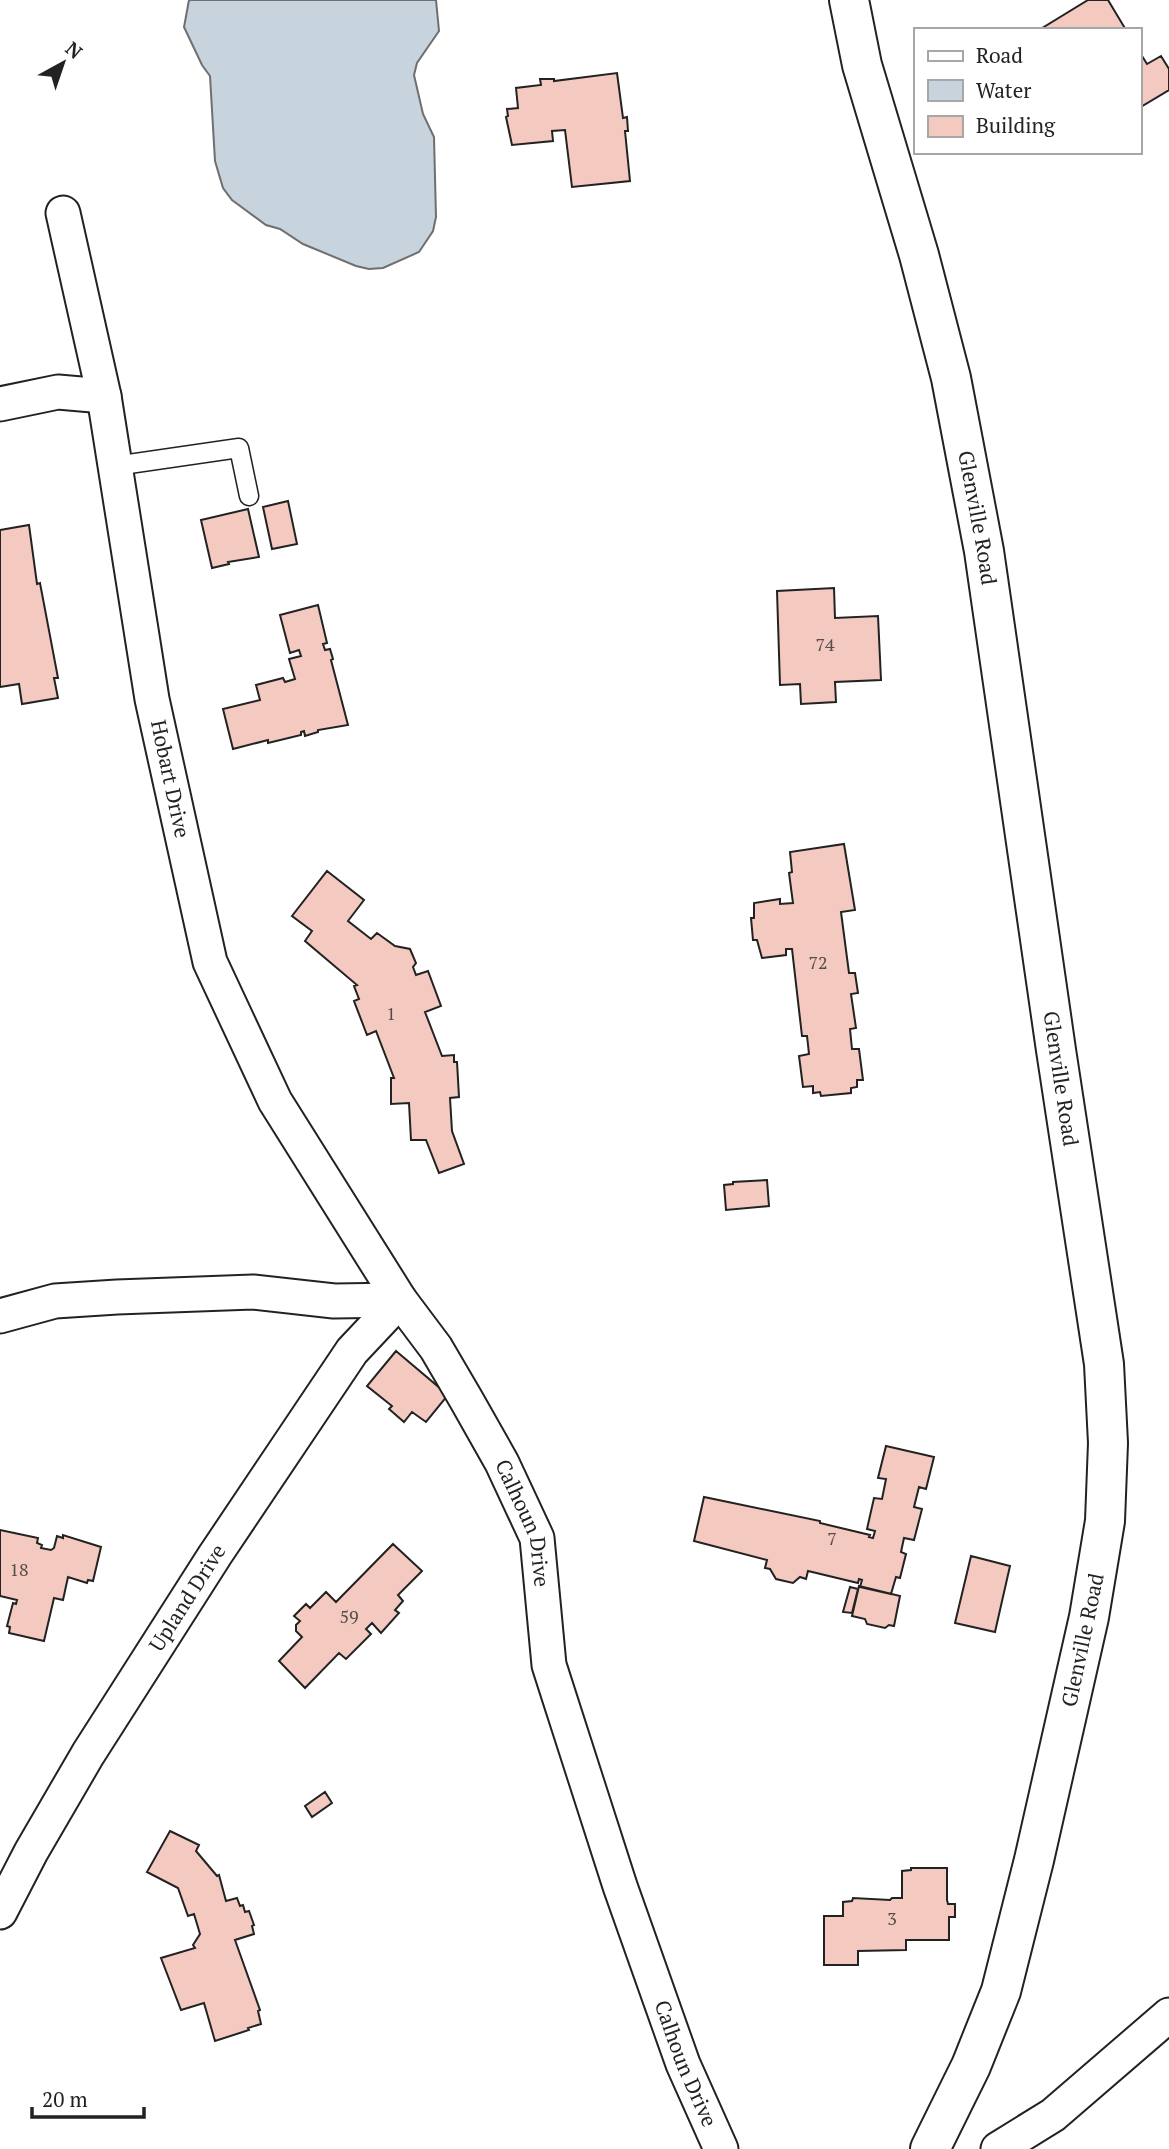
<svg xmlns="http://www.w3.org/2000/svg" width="1169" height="2149" font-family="'PT Serif',serif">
  <rect width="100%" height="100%" fill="#fff"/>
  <path fill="#c7d3dd" stroke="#6f6f6f" stroke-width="2" d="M189 0H436L439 31 417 63 414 75 423 114 434 137 436 217 433 231 419 252 383 268 369 269 356 266 303 244 280 229 266 225 232 200 223 188 215 161 210 76 202 65 184 27Z"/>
  <path fill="#f3c9c0" stroke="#222" stroke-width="2" d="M1088 0H1108L1126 30H1039Z
    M1139 51 1147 64 1161 56 1169 69V90L1139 108Z
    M617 73 623 118 627 117 628 131H625L630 181 572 187 565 130 552 131 553 141 512 145 506 117 508 116 507 109 518 108 516 88 541 85 540 79H554V81Z
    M288 501 297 544 272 549 263 507Z
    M248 509 259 557 228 562 229 564 212 568 201 520Z
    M29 525 37 584 40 583 58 678H54L58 698 22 704 19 684 0 687V530Z
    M834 588 835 618 878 616 881 680 835 682 836 702 801 704 800 684 780 685 777 591Z
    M318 605 327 643 323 644 325 650 330 649 333 659 331 660 348 725 318 730V732L305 736 304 731 301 732V735L268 743V740L233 749 223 709 260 700 256 685 283 678 285 682 295 679 289 659 301 656 299 650 290 653 280 615Z
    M844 844 855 910 841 912 849 973H855L858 993 851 994 856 1028 850 1029 852 1049H859L863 1080H857V1087L851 1088V1093L821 1096 820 1092 813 1093V1086L803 1087 799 1056 809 1054 807 1036H802L792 949H786V955L762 958 757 940H753L751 918H754V903L780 899V904L793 903 789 873 792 872 790 852Z
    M327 871 364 900 348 921 371 939 377 933 395 946 410 949 416 963 413 967 416 975 428 971 441 1006 425 1012 442 1056 454 1055V1062H457L459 1097 450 1098 452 1131 464 1164 439 1173 426 1140H411L409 1103 391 1104V1078H394L376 1031 367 1035 354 1001 359 999 354 986 357 985 305 941 312 931 292 916Z
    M767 1180 769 1206 726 1210 724 1185 733 1184V1182Z
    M396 1351 448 1395 426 1422 412 1412 404 1422 389 1409 392 1406 367 1386Z
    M886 1446 934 1457 926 1489 919 1487 914 1507 922 1509 914 1540 904 1538 901 1552 906 1554 900 1578 896 1577 891 1594 860 1587 862 1580 859 1579 858 1583 808 1571 806 1579 800 1577 793 1583 776 1579 770 1569 765 1568 767 1560 694 1541 704 1497 820 1521V1523L870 1535 869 1537 873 1538 875 1531 867 1529 874 1498 882 1499 886 1479 878 1478Z
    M0 1530 38 1538 37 1543 42 1545 41 1548 51 1550 54 1548 57 1536 63 1538V1535L101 1547 93 1581 88 1580 87 1583 68 1577 63 1600 54 1598 44 1641 9 1633 10 1627 7 1626 13 1603 16 1604 17 1600 0 1596Z
    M393 1544 422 1571 398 1595 403 1601 395 1610 399 1613 381 1633 372 1623 366 1629 371 1634 346 1659 339 1653 305 1688 279 1661 302 1637 296 1631V1625L300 1621 294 1616 306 1604 310 1608 326 1592 336 1602Z
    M971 1556 1010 1566 995 1632 955 1623Z
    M859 1586 900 1596 894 1626 889 1625 885 1628 867 1624 865 1619 852 1616Z
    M850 1587 858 1589 852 1613 843 1612Z
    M325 1792 332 1803 312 1817 305 1806Z
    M170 1831 199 1845 196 1851 217 1876 219 1875 226 1901 237 1898 240 1906 243 1905 245 1912 249 1911 254 1925 252 1926 254 1934 235 1940 260 2010 258 2011 261 2024 248 2028 249 2030 215 2041 204 2003 181 2010 161 1958 195 1948 193 1945 200 1934 194 1914 188 1916 178 1888 147 1872Z
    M911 1868H947V1900L948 1904H955V1917H949V1940H906V1950L858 1951V1965H824V1916H843V1902L852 1901 853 1898 890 1900 892 1898H902V1871L911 1870Z"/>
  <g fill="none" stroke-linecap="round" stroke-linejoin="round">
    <g stroke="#222" stroke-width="21">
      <path id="service" d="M115 466 239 448 249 496"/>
    </g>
    <g stroke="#222" stroke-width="37">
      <g id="minor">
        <path d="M0 404 58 392 104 396"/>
        <path id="s1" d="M0 1316 55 1301 117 1297 253 1292 334 1301 400 1300 436 1348 467 1401 502 1463 537 1538 549 1665 620 1886 683 2064 721 2149"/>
        <path id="s2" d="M0 1912 31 1852 88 1754 215 1555 352 1351 400 1300 275 1101 210 962 152 699 104 396 63 213"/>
        <path d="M998 2149 1053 2115 1169 2015"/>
      </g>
    </g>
    <g stroke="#222" stroke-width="42">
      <g id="secondary">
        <path id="s3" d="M849 0 862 65 919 255 951 378 984 551 1056 1050 1104 1364 1108 1443 1105 1521 1089 1617 1034 1860 1001 1991 971 2066 930 2149"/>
      </g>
    </g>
    <use href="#service" stroke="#fff" stroke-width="18"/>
    <use href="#minor" stroke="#fff" stroke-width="33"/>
    <use href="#secondary" stroke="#fff" stroke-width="38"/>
  </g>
  <g text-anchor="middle" stroke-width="5" stroke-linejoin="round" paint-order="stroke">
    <g font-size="18" fill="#564c4a">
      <text x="825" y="651">74</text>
      <text x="818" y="969">72</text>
      <text x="391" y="1020">1</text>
      <text x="832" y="1545">7</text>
      <text x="19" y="1576">18</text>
      <text x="349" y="1623">59</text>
      <text x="892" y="1925">3</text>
    </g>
    <g font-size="21" fill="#222" stroke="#fff">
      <text dy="7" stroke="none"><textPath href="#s3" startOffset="534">Glenville Road</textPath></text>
      <text transform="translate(170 779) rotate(78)" y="7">Hobart Drive</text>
      <text dy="7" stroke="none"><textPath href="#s3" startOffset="1101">Glenville Road</textPath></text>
      <text dy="7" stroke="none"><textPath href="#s1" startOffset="660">Calhoun Drive</textPath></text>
      <text dy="7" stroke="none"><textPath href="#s2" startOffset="366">Upland Drive</textPath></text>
      <text transform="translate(1083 1640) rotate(-78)" y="7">Glenville Road</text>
      <text dy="7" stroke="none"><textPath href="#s1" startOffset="1227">Calhoun Drive</textPath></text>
    </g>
  </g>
  <rect x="914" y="28" width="228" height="126" fill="#ffffff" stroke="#a7a7a7" stroke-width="2"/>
  <rect x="928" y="51" width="35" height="10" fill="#ffffff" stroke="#a7a7a7" stroke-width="2"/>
  <text x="976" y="63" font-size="21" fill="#222222">Road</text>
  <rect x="928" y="80" width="35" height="21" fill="#c7d3dd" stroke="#a7a7a7" stroke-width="2"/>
  <text x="976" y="98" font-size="21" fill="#222222">Water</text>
  <rect x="928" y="116" width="35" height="21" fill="#f3c9c0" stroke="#a7a7a7" stroke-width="2"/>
  <text x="976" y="133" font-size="21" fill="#222222">Building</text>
  <g transform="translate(63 63) rotate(40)" stroke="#ffffff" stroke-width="5" paint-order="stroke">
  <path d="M0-5L12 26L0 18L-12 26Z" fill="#222222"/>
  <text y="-10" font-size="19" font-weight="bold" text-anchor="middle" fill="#222222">N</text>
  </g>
  <path d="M32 2107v10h112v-10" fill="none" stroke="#222222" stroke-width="3.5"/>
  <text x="42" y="2107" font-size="21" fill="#222222" stroke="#ffffff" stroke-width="5" paint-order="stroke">20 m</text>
</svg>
